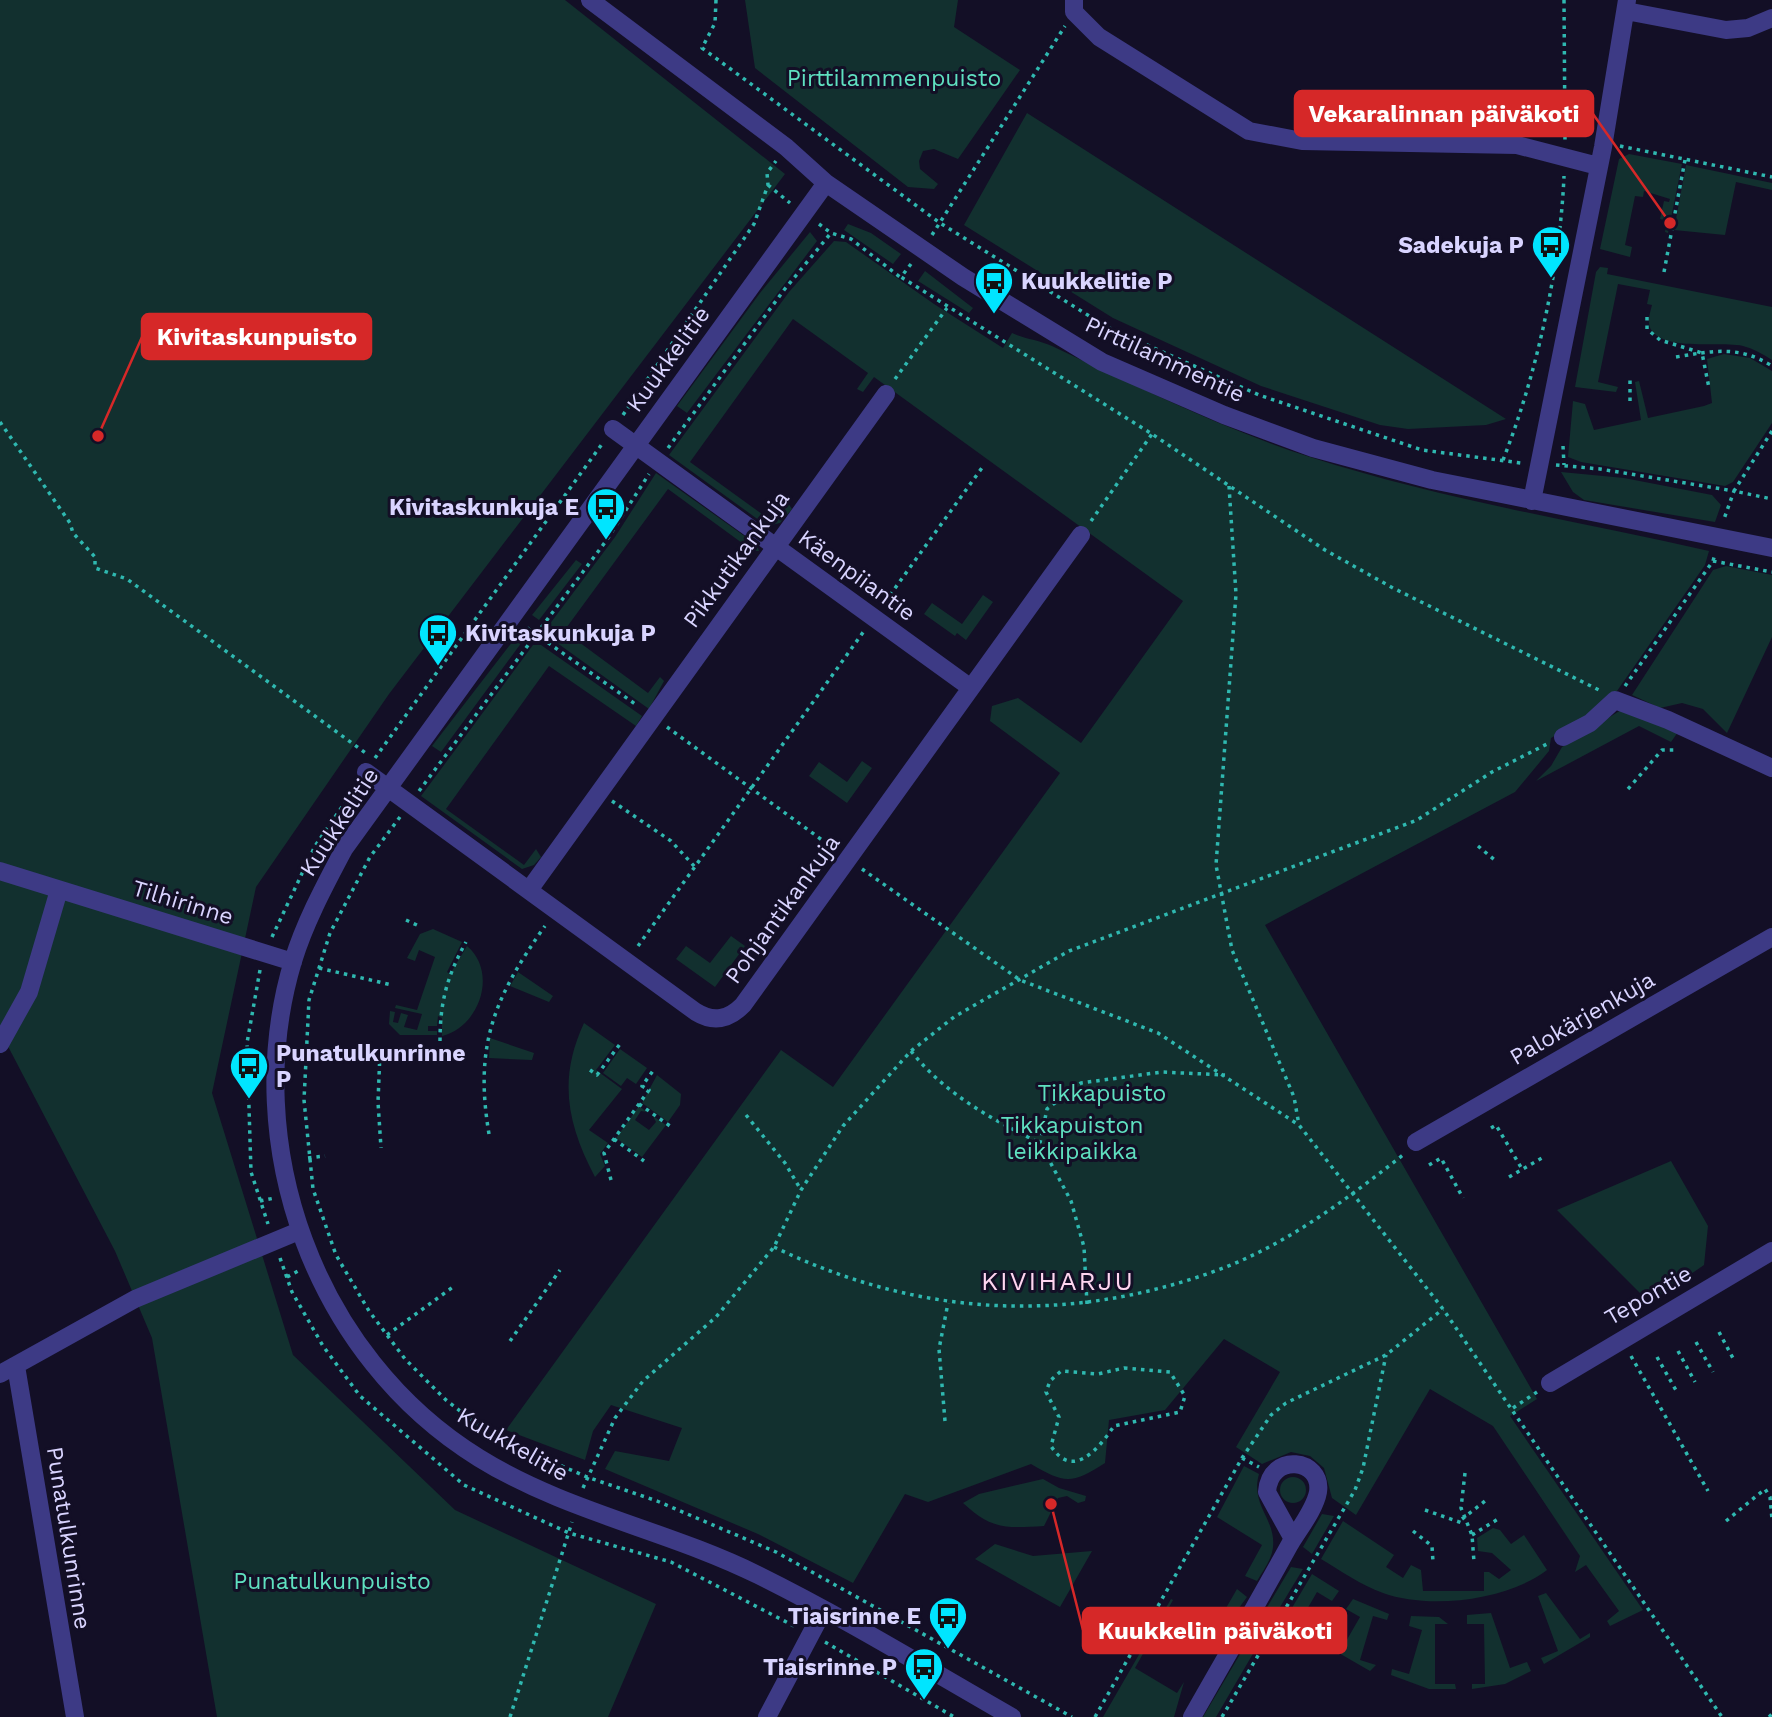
<svg xmlns="http://www.w3.org/2000/svg" width="1772" height="1717" font-family="'Work Sans',sans-serif">
  <rect width="100%" height="100%" fill="#130f26"/>
  <path fill="#12302f" d="M0 0H565L785 174 389 694 256 887 212 1093 293 1355 455 1510 656 1604 608 1717H217L152 1338 115 1251 0 1031Z
    M745 0H958L954 27 1020 70 958 159 934 149 923 151 919 161 920 169 938 184 934 189 908 187 755 68Z
    M1027 113 1506 419 1486 425 1408 429 1380 425 1261 386 1113 318 964 225Z
    M1629 154 1682 164 1668 233 1665 232 1667 221 1660 219 1664 201 1669 202 1670 199 1644 191 1643 197 1635 196 1625 245 1632 247 1630 257 1600 249 1619 159Z
    M1686 165 1772 183V190L1736 182 1725 235 1674 230Z
    M848 224 871 233 901 254 893 264 844 230Z
    M810 232 817 241 687 413 677 406 760 293Z
    M834 241 846 242 934 304 1003 348 1012 333C1025 339 1039 340 1052 346 1137 386 1220 428 1310 457 1440 499 1576 521 1709 551L1705 565 1617 691 1577 723 1551 738 1549 751 1515 792 1265 925 1537 1399 1510 1416 1643 1610 1610 1626 1607 1621 1619 1611 1586 1565 1575 1572 1580 1556 1493 1426 1430 1389 1356 1515 1332 1498 1324 1468 1310 1456 1291 1452 1262 1464 1236 1447 1280 1372 1224 1339 1165 1410 1109 1420 1105 1463C1072 1484 1065 1484 1031 1464L928 1502 905 1494 853 1583 758 1534 605 1469 615 1451 669 1461 682 1428 611 1405 593 1431 585 1460 506 1430 781 1050 833 1087 1060 773 990 721 992 706 1018 698 1081 743 1183 601 874 377 863 392 857 389 868 373 793 319 690 462 773 522 788 503 792 509 780 523 767 526 669 455 789 292Z
    M1600 267 1608 268 1607 274 1772 307V360C1763 354 1754 349 1743 346 1720 341 1667 351 1652 331 1646 324 1650 313 1652 305L1647 304 1650 290 1618 284 1598 382 1618 387 1616 392 1575 387 1596 272Z
    M925 271 973 308 969 313 918 281Z
    M1724 354 1750 358 1772 371V423L1733 482 1725 486 1581 462 1568 457 1573 401 1585 404 1594 430 1641 420 1635 382 1639 381 1648 418 1704 406 1712 403 1707 359Z
    M1561 472 1624 478 1712 495 1721 505 1715 522 1584 500 1573 492Z
    M656 473 757 545 759 551H753L668 489 564 631 648 693 660 677 664 681 649 709 546 635V629L615 537Z
    M576 560 582 564 539 620 532 615Z
    M1726 566 1772 575V637L1727 733 1703 709 1682 703 1660 708 1632 695 1713 570Z
    M983 595 993 602 966 640 957 633 955 636 924 614 932 603 962 624Z
    M516 637 522 642 441 752 432 746Z
    M533 645H541L642 716 636 726 549 666 446 809 524 865 536 849 541 857 534 865 522 869 421 796Z
    M1621 710 1678 732 1671 742 1639 726 1536 781 1551 766 1562 747Z
    M862 761 872 768 847 803 809 776 819 762 847 782Z
    M433 929 462 942 447 972 450 974 467 946C498 972 480 1027 442 1036V1018L438 1016 437 1026H428V1031H437V1035H400L389 1024 390 1011 395 1012 393 1022 398 1023 401 1013 408 1015 404 1027 417 1030 422 1014 395 1008 396 1005 417 1010 435 957 419 950 415 961 407 958 420 934Z
    M731 936 745 946 715 987 676 959 686 946 710 963Z
    M518 972 553 996 549 1002 510 986Z
    M584 1023 615 1045 596 1070 622 1089 589 1130 608 1143 600 1154 605 1166 595 1177C567 1124 558 1079 584 1023Z
    M490 1038 534 1053 532 1060 489 1058Z
    M620 1049 647 1068 636 1084 627 1078 621 1086 603 1073Z
    M657 1075 681 1094 680 1105 668 1122 642 1103Z
    M639 1106 647 1112 641 1111 635 1120 649 1130 656 1122 653 1116 666 1125 642 1157 616 1138Z
    M1671 1161 1708 1226 1704 1265 1656 1298 1640 1293 1557 1210Z
    M1244 1466 1259 1474C1250 1505 1276 1519 1273 1547 1272 1559 1263 1571 1257 1581L1245 1576 1262 1545 1217 1517Z
    M1280 1490a13 13 0 1 1 26 0a13 13 0 1 1-26 0Z
    M1043 1479 1059 1488 1086 1496 1085 1501 1078 1503 1067 1496 1058 1498 1044 1526C1006 1528 992 1530 963 1503L979 1494Z
    M1322 1514 1334 1516 1312 1554 1303 1547Z
    M1343 1521 1394 1555 1386 1567 1403 1578 1411 1565 1421 1570 1423 1591H1484V1572H1489L1499 1579 1511 1570 1492 1553 1478 1551 1477 1538 1493 1528 1500 1530 1511 1544 1524 1535 1547 1570C1508 1600 1430 1610 1383 1593 1361 1585 1341 1571 1321 1559Z
    M995 1544 1033 1556 1092 1551 1060 1607 975 1559Z
    M1291 1567 1303 1569 1274 1617 1266 1609Z
    M1312 1574 1339 1591 1332 1601 1317 1592 1298 1625 1312 1634 1309 1637 1283 1623Z
    M1237 1589 1247 1597 1209 1649 1200 1653Z
    M1546 1593 1580 1639 1590 1633V1637L1544 1664 1541 1658 1558 1651 1538 1596Z
    M1171 1599 1173 1600 1135 1668 1177 1693 1184 1682 1174 1717H1103Z
    M1353 1599 1389 1614 1387 1620 1373 1616 1360 1660 1376 1665 1370 1671 1325 1645 1326 1642 1341 1650 1360 1617 1346 1609Z
    M1491 1613 1510 1668 1527 1662 1531 1671 1505 1684 1472 1689V1684H1485L1484 1624H1467V1615Z
    M1411 1616 1439 1617 1448 1624H1435V1684H1455L1456 1689H1429L1391 1675 1392 1669 1409 1674 1422 1630 1409 1626Z
    M1264 1625 1268 1628 1216 1717H1203L1256 1627Z"/>
  <g fill="none" stroke-linecap="round" stroke-linejoin="round">
    <path stroke="#2fb8b0" stroke-width="3.5" stroke-dasharray="3.5 5" stroke-linecap="butt" d="M716 0 715 23 702 48 940 223 1107 327 1259 395 1422 450 1521 463
      M1564 0 1565 140
      M1620 146 1772 177
      M768 185 790 203
      M819 224 831 233
      M932 235 1065 26
      M911 264 901 277 1152 434 1325 550 1393 588 1599 690
      M1664 272 1685 160
      M1647 317V329L1660 340 1702 353 1709 388
      M1676 357C1712 351 1739 345 1772 366
      M895 379 947 308
      M1630 401V379
      M623 415 754 224 768 185 767 173 776 161
      M0 422 70 523 73 533 95 557V568L127 579 367 754
      M1772 431 1734 491 1772 499
      M1563 446 1564 465
      M668 448 784 290 831 233 851 239 900 277
      M1503 460C1537 374 1560 268 1564 176
      M1556 465 1600 469 1734 491 1724 519
      M1229 486 1236 594 1216 865 1232 950 1294 1097 1299 1125
      M1091 521 1152 434
      M1713 561 1772 572
      M885 602 984 465
      M527 628 638 706
      M1625 686 1713 561 1715 554
      M667 727 833 848
      M375 758 602 444
      M1628 789 1662 750H1678
      M419 791 606 541 649 474
      M612 801 671 841 695 867
      M400 817 370 857 330 933 309 1000 304 1100 313 1189 336 1255 369 1311 405 1359 446 1400 491 1435 587 1477 657 1501 776 1552 1072 1717
      M1478 846 1497 862
      M862 869 1020 980 1158 1033 1299 1125 1443 1309 1722 1717
      M406 920 419 926
      M272 937 315 846 357 785
      M638 946 864 631
      M319 968 392 985
      M260 970 247 1043 251 1172 268 1224
      M440 1041C440 1002 447 976 466 942
      M365 1051 380 1052 378 1102 381 1148
      M911 1051C945 1094 991 1119 1040 1143
      M590 1070 597 1075 620 1044
      M639 1104 670 1126
      M746 1115 785 1163 801 1190
      M1491 1128 1496 1125 1522 1169
      M489 1134C474 1045 494 998 545 926
      M614 1139 644 1161
      M308 1158 325 1156
      M1429 1165 1441 1158 1463 1198
      M1509 1177 1542 1158
      M611 1180 604 1153 649 1090 642 1086 655 1068
      M260 1201 275 1198
      M774 1247C918 1317 1068 1325 1218 1270 1286 1245 1347 1199 1403 1155
      M280 1258 292 1292 323 1346 360 1396 464 1485 569 1533 671 1562 794 1626
      M287 1277 300 1270
      M1087 1304 1084 1247 1071 1201 1040 1143 1047 1109 1081 1083 1162 1072 1225 1075
      M1719 1332 1734 1360
      M387 1335 453 1287
      M510 1341 560 1270
      M1696 1342 1713 1372
      M1678 1351 1695 1382
      M1631 1356 1708 1491
      M1657 1357 1677 1392
      M1124 1368 1170 1372 1185 1396 1180 1412 1114 1426C1099 1448 1073 1481 1051 1446L1059 1417 1046 1392 1050 1381 1061 1371 1098 1374Z
      M1513 1408 1537 1392
      M945 1421 939 1349 948 1303
      M1242 1458 1259 1467
      M1465 1473 1461 1508 1472 1535 1474 1562
      M583 1488 615 1418 643 1381 716 1317 774 1247 801 1190 843 1126 911 1051 954 1017 1069 951 1417 820 1492 772 1547 744
      M1425 1510 1465 1524
      M1462 1519 1485 1501
      M1726 1521 1765 1489 1770 1497 1772 1519
      M1413 1531 1432 1546 1433 1562
      M1472 1535 1498 1519
      M825 1642 954 1717
      M510 1717 572 1522
      M1095 1717 1242 1458 1271 1415 1286 1403 1386 1355 1443 1309
      M1222 1717 1355 1490 1363 1468 1386 1355
      M1769 1717 1772 1714"/>
    <path stroke="#3d3a85" stroke-width="18" d="M590 0 786 147 826 183 963 277 1102 362 1224 415 1313 448 1432 480 1772 548
      M1074 0V12L1099 37 1249 131 1302 141 1517 145 1598 166
      M1626 11 1726 30 1748 28 1772 18
      M826 183 344 849C325 885 305 922 293 961 238 1144 315 1357 479 1458 566 1512 667 1530 758 1575 845 1618 928 1669 1012 1717
      M613 429 971 688
      M1532 501 1603 147 1627 0
      M1563 737 1590 723 1615 700 1668 720 1772 768
      M366 772 696 1012C714 1023 729 1019 743 1005L1081 535
      M0 871 293 962
      M529 890 886 394
      M0 1044 29 992 59 890
      M1416 1142 1772 937
      M16 1366 75 1717
      M0 1374 135 1299 299 1231
      M1550 1383 1772 1251
      M767 1717 823 1611
      M1192 1717C1225 1659 1258 1602 1290 1544 1299 1529 1315 1509 1318 1492 1323 1459 1270 1451 1267 1492L1293 1539"/>
  </g>
  <defs>
    <g id="bus-pin" transform="scale(2.0125)"><path d="M0 17L-7.5 6A9.5 9.5 0 1 1 7.5 6Z" fill="#00e5ff" stroke="#130f26"/><path d="M-5-6H5V4H4V6H2V4H-2V6H-4V4H-5ZM-3.5-4V0h7V-4ZM-3.5 1.2v1.5H-2V1.2ZM2 1.2v1.5H3.5V1.2Z" fill="#111"/></g>
  </defs>
  <g fill-rule="evenodd">
    <use href="#bus-pin" x="1551" y="245"/>
    <use href="#bus-pin" x="994" y="281"/>
    <use href="#bus-pin" x="606" y="507"/>
    <use href="#bus-pin" x="438" y="633"/>
    <use href="#bus-pin" x="249" y="1066"/>
    <use href="#bus-pin" x="948" y="1616"/>
    <use href="#bus-pin" x="924" y="1667"/>
  </g>
  <g text-anchor="middle" stroke-width="6" stroke-linejoin="round" paint-order="stroke">
    <g font-size="23" fill="#5fe0c0" stroke="#130f26">
      <text x="894" y="86">Pirttilammenpuisto</text>
      <text x="1102" y="1101">Tikkapuisto</text>
      <text x="1072" y="1133">Tikkapuiston<tspan x="1072" dy="26">leikkipaikka</tspan></text>
      <text x="332" y="1589">Punatulkunpuisto</text>
    </g>
    <g font-size="23" font-weight="bold" fill="#d9d4ff" stroke="#130f26" text-anchor="end">
      <text x="1524" y="253">Sadekuja P</text>
      <text x="1021" y="289" text-anchor="start">Kuukkelitie P</text>
      <text x="579" y="515">Kivitaskunkuja E</text>
      <text x="465" y="641" text-anchor="start">Kivitaskunkuja P</text>
      <text x="276" y="1061" text-anchor="start">Punatulkunrinne<tspan x="276" dy="26">P</tspan></text>
      <text x="921" y="1624">Tiaisrinne E</text>
      <text x="897" y="1675">Tiaisrinne P</text>
    </g>
    <g font-size="23" fill="#d9d4ff" stroke="#130f26">
      <text transform="translate(668 359) rotate(-54)" y="8">Kuukkelitie</text>
      <text transform="translate(1165 359) rotate(25)" y="8">Pirttilammentie</text>
      <text transform="translate(736 559) rotate(-54)" y="8">Pikkutikankuja</text>
      <text transform="translate(857 575) rotate(36)" y="8">Käenpiiantie</text>
      <text transform="translate(339 822) rotate(-57)" y="8">Kuukkelitie</text>
      <text transform="translate(183 902) rotate(17)" y="8">Tilhirinne</text>
      <text transform="translate(782 909) rotate(-54)" y="8">Pohjantikankuja</text>
      <text transform="translate(1582 1018) rotate(-30)" y="8">Palokärjenkuja</text>
      <text transform="translate(1648 1295) rotate(-30)" y="8">Tepontie</text>
      <text transform="translate(513 1444) rotate(30)" y="8">Kuukkelitie</text>
      <text transform="translate(69 1538) rotate(81)" y="8">Punatulkunrinne</text>
    </g>
    <g font-size="26" letter-spacing="2" fill="#ffd6f0" stroke="#130f26">
      <text x="1058" y="1290">KIVIHARJU</text>
    </g>
  </g>
  <path fill="none" stroke="#d62828" stroke-width="2.5" d="M1670 223L1593 114M98 436L142 337M1051 1504L1083 1630"/>
  <g fill="#d62828" stroke="#130f26" stroke-width="2.5">
    <circle cx="1670" cy="223" r="7"/>
    <circle cx="98" cy="436" r="7"/>
    <circle cx="1051" cy="1504" r="7"/>
  </g>
  <g fill="#d62828" stroke="#d62828" stroke-width="2.5">
    <rect x="1295" y="91" width="298" height="45" rx="7"/>
    <rect x="142" y="314" width="229" height="45" rx="7"/>
    <rect x="1083" y="1608" width="263" height="45" rx="7"/>
  </g>
  <g font-size="24" text-anchor="middle" font-weight="bold" fill="#fff">
    <text x="1444" y="122">Vekaralinnan päiväkoti</text>
    <text x="257" y="345">Kivitaskunpuisto</text>
    <text x="1215" y="1639">Kuukkelin päiväkoti</text>
  </g>
</svg>
